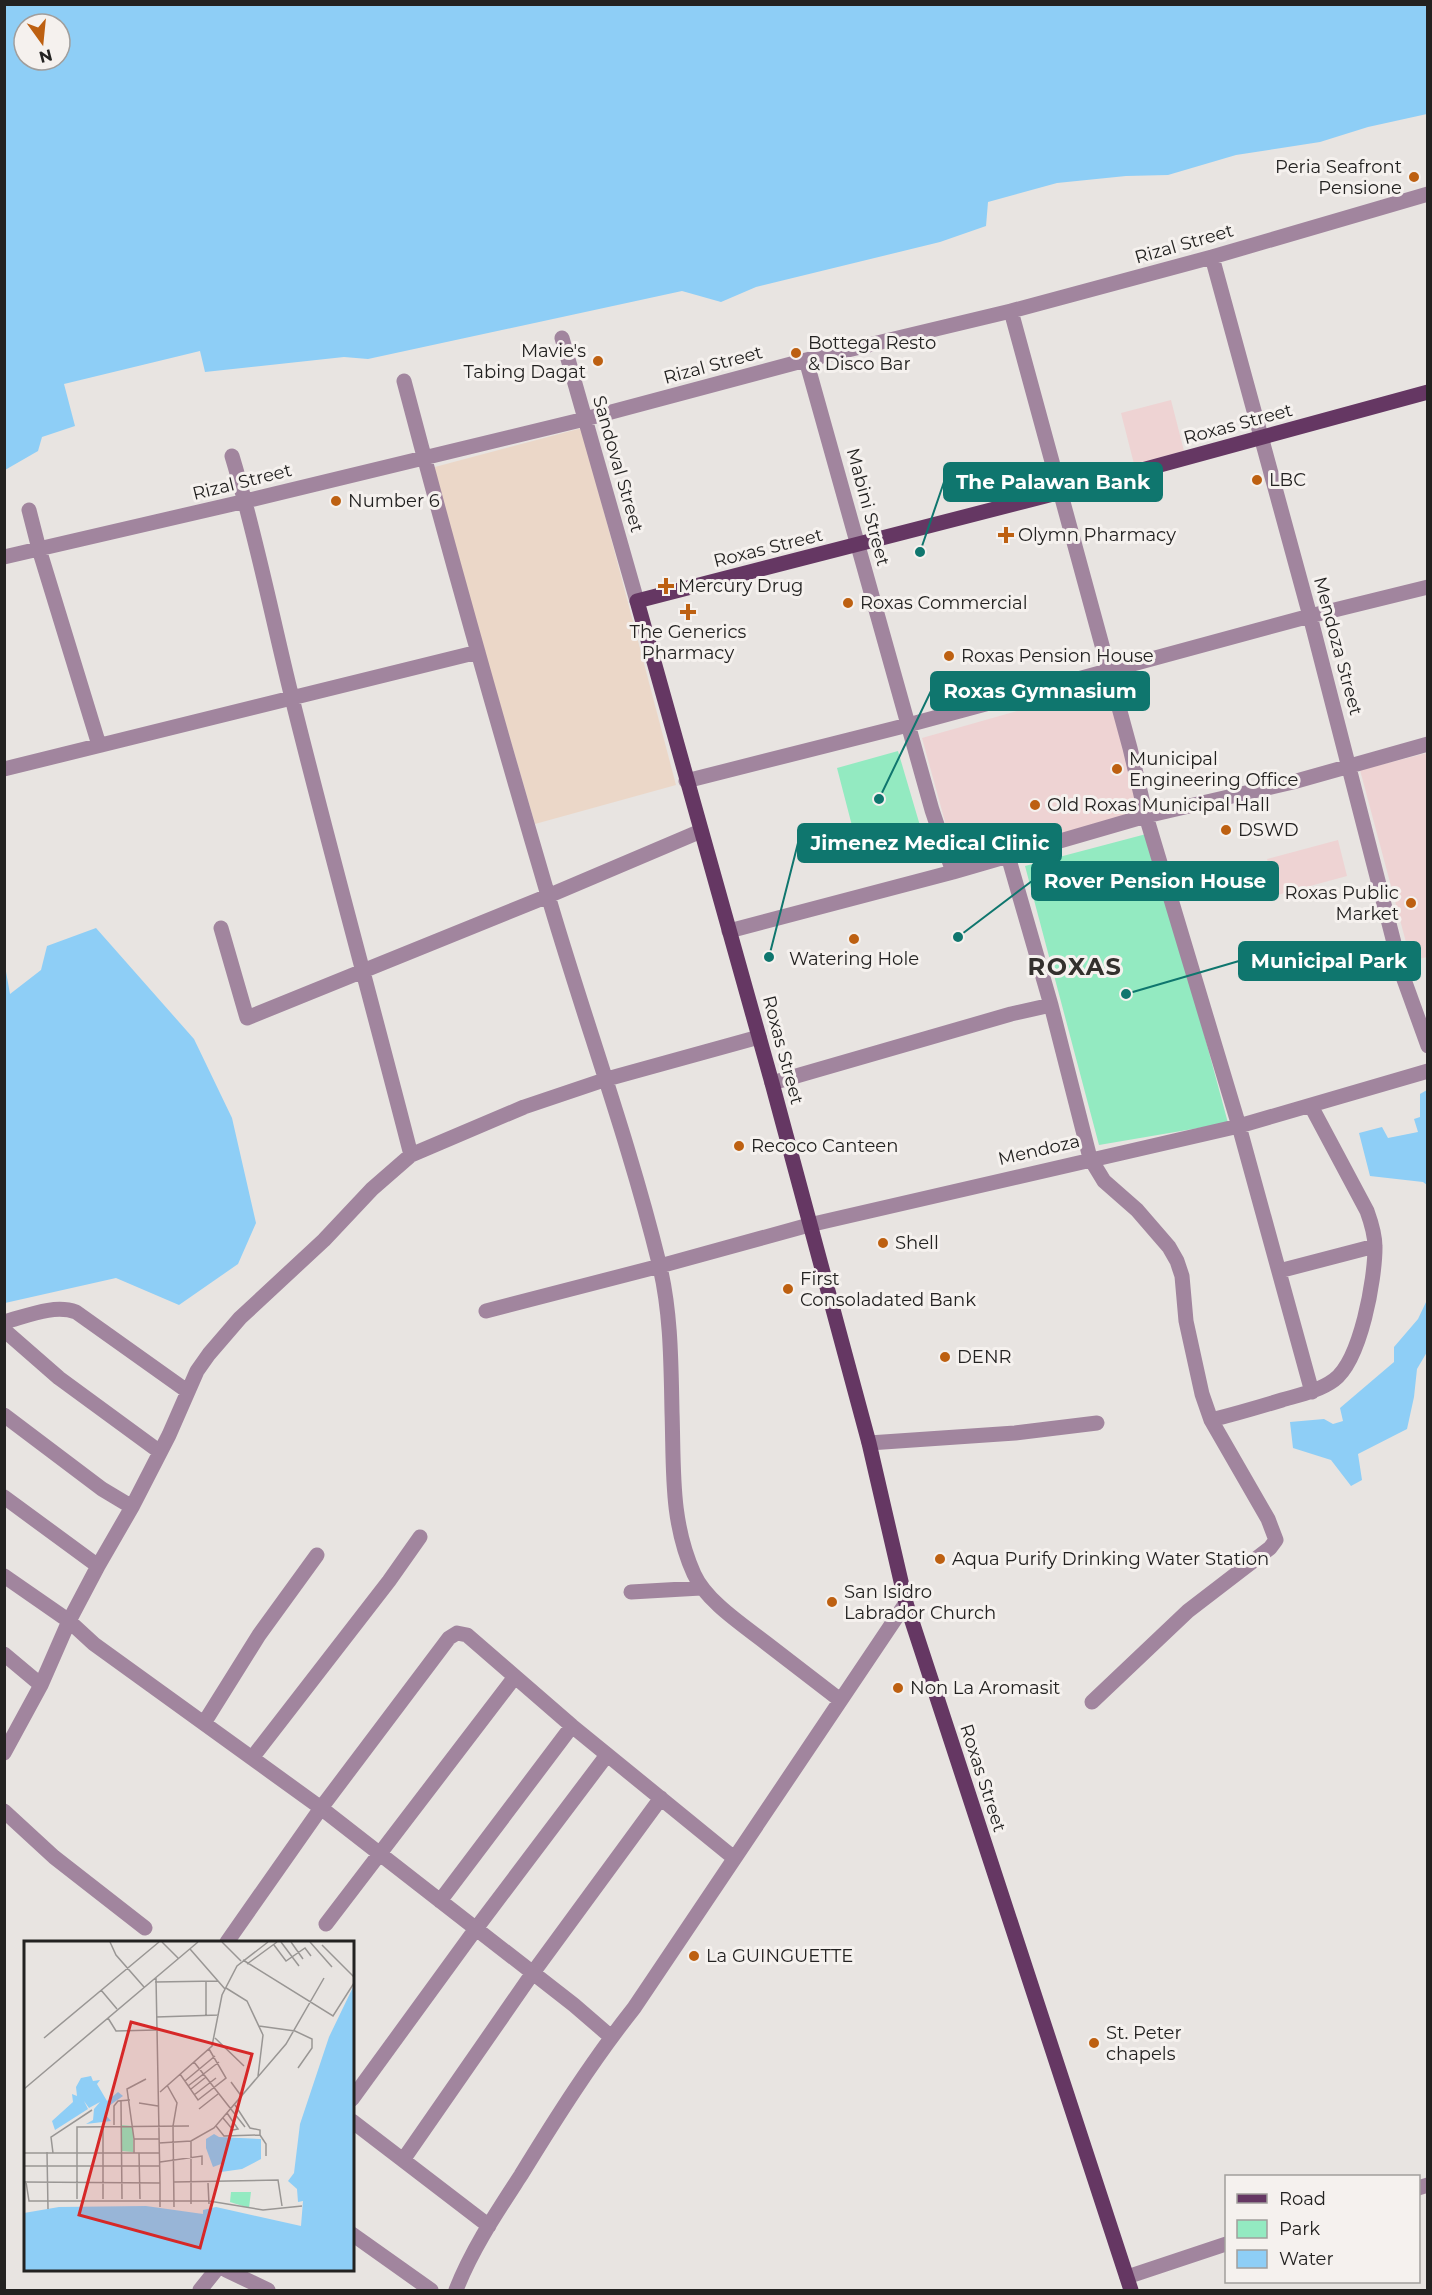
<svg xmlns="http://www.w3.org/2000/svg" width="1432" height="2295" font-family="Montserrat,sans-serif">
  <rect width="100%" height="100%" fill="#e8e4e1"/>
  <path fill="#eed3d3" d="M1171 400 1184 451 1134 464 1121 413Z
    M1109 685 1144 816 958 869 922 738Z
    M1427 753V957L1411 961 1360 770Z
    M1338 840 1347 876 1277 895 1267 859Z"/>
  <path fill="#ebd7c8" d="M582 428 676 785 535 824 431 468Z"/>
  <path fill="#93eac1" d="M898 751 921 829 857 845 837 768Z
    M1150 833 1228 1123 1099 1145 1025 866Z"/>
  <path fill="#8ecef6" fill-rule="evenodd" d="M5 4 1427 5V114L1368 127 1320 142 1236 155 1168 175 1126 176 1057 183 988 202 986 226 940 242 756 287 721 302 682 291 368 359 344 357 205 372 200 351 64 384 75 426 42 437 38 451 5 470ZM24 24H60V60H24Z
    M96 928 194 1039 232 1118 256 1223 238 1264 179 1305 116 1278 5 1303V966L10 994 41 970 47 946Z
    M1427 1090V1185L1423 1182 1370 1176 1359 1133 1382 1127 1388 1138 1418 1132 1414 1119 1420 1117V1094Z
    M1427 1300V1352L1417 1369 1414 1397 1407 1429 1358 1454 1362 1480 1351 1486 1331 1460 1293 1448 1290 1422 1324 1419 1333 1424 1343 1421 1340 1408 1394 1362V1347L1418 1319Z"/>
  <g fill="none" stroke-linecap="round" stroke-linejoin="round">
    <path stroke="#a1859e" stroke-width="15" d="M1212 257 1310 616 1402 974 1428 1046
      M1011 311 1130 748 1146 816 1239 1126 1312 1392
      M562 338 637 601
      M806 360 932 810 953 872
      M404 381C449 552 497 722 547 892 583 1016 628 1137 659 1263 671 1311 671 1363 672 1412 674 1469 670 1521 694 1574 706 1601 743 1625 766 1643 791 1662 815 1681 840 1700
      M232 456C256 535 272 617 292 698 330 851 372 1003 411 1155
      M29 510 39 549 99 745
      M4 557 246 501 585 419 806 360 1011 311 1212 257 1428 194
      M4 769 478 652
      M686 781 908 725 1310 616 1428 587
      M221 928 247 1018 548 896 701 831
      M729 931 953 872 1146 816 1293 782 1428 744
      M1051 1005 1090 1158 1104 1181 1137 1210 1169 1247 1177 1261 1182 1276 1186 1321 1202 1394 1211 1420 1268 1519 1276 1540 1270 1548 1188 1611 1092 1702
      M772 1083 1011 1014 1051 1005 1008 856
      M1279 1271 1375 1246
      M486 1311 660 1266 809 1225 1239 1126 1428 1071
      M4 1322C27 1316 54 1304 76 1312L187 1391
      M4 1330 59 1378 160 1452
      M4 1415 102 1489 132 1507
      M1211 1420C1235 1414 1259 1407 1282 1400 1299 1395 1319 1391 1334 1380 1361 1360 1375 1279 1375 1247 1375 1234 1371 1222 1367 1211L1311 1106
      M869 1443 1015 1433 1097 1423
      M4 1497 98 1566
      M4 1576 69 1621 94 1644 321 1808 574 2005 611 2037
      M631 1592 701 1588
      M4 1654 41 1685
      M204 1723 259 1635 317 1555
      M4 1753 41 1685 69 1621 98 1566 132 1507 169 1435 197 1371 209 1354 240 1318 324 1240 372 1189 411 1155 524 1107 607 1079 759 1037
      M252 1758 389 1581 420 1537
      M4 1811 54 1857 145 1928
      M440 1901 572 1726
      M326 1924 514 1678
      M227 1942 321 1808 449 1638 457 1633 467 1635 572 1726 734 1858
      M352 2099 475 1930 607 1755
      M352 2121 489 2226
      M403 2160 532 1974 661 1798
      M1418 2188 1428 2185
      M352 2234 431 2290
      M226 2270 268 2290
      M1127 2277 1226 2244
      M200 2290 216 2270
      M456 2290C472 2249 497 2212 521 2175 556 2118 592 2061 634 2008L906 1603"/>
    <path stroke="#653763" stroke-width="15" d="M1131 2290 906 1603 869 1443 772 1083 637 601 1061 492 1428 392"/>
  </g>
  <g fill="#bd6011" stroke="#f5f1ee" stroke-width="2">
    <circle cx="1414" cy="177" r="6"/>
    <circle cx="796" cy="353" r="6"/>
    <circle cx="598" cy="361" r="6"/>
    <circle cx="1257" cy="480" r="6"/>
    <circle cx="336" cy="501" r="6"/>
    <path d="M1003 526h6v6h6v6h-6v6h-6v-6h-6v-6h6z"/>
    <path d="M663 577h6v6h6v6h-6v6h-6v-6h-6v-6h6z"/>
    <circle cx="848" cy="603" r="6"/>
    <path d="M685 603h6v6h6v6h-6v6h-6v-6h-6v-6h6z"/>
    <circle cx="949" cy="656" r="6"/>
    <circle cx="1117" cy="769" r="6"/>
    <circle cx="1035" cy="805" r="6"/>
    <circle cx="1226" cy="830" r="6"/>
    <circle cx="1411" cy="903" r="6"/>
    <circle cx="854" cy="939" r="6"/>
    <circle cx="739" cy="1146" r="6"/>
    <circle cx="883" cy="1243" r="6"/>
    <circle cx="788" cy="1289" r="6"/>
    <circle cx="945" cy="1357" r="6"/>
    <circle cx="940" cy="1559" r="6"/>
    <circle cx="832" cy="1602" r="6"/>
    <circle cx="898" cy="1688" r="6"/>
    <circle cx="694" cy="1956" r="6"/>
    <circle cx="1094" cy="2043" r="6"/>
  </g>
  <g text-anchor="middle" stroke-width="6" stroke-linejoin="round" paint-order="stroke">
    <g font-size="18" fill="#232221" stroke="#f5f1ee" text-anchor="start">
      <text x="1402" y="173" text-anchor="end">Peria Seafront<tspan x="1402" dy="21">Pensione</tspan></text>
      <text x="808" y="349">Bottega Resto<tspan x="808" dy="21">&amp; Disco Bar</tspan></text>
      <text x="586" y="357" text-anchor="end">Mavie's<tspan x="586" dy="21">Tabing Dagat</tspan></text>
      <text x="1269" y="486">LBC</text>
      <text x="348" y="507">Number 6</text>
      <text x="1018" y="541">Olymn Pharmacy</text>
      <text x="678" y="592">Mercury Drug</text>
      <text x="860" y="609">Roxas Commercial</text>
      <text x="688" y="638" text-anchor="middle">The Generics<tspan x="688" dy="21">Pharmacy</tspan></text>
      <text x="961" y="662">Roxas Pension House</text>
      <text x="1129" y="765">Municipal<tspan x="1129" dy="21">Engineering Office</tspan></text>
      <text x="1047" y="811">Old Roxas Municipal Hall</text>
      <text x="1238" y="836">DSWD</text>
      <text x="1399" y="899" text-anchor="end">Roxas Public<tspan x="1399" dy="21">Market</tspan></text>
      <text x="854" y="965" text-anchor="middle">Watering Hole</text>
      <text x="751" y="1152">Recoco Canteen</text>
      <text x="895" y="1249">Shell</text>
      <text x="800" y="1285">First<tspan x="800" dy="21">Consoladated Bank</tspan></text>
      <text x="957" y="1363">DENR</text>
      <text x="952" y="1565">Aqua Purify Drinking Water Station</text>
      <text x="844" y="1598">San Isidro<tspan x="844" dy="21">Labrador Church</tspan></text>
      <text x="910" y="1694">Non La Aromasit</text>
      <text x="706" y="1962">La GUINGUETTE</text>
      <text x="1106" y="2039">St. Peter<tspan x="1106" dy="21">chapels</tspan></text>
    </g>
    <g font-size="18" fill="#232221" stroke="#f5f1ee">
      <text transform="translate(1184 244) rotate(-16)" y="6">Rizal Street</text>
      <text transform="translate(713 365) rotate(-15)" y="6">Rizal Street</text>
      <text transform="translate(1238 424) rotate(-15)" y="6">Roxas Street</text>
      <text transform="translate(618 464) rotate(74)" y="6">Sandoval Street</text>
      <text transform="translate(242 482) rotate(-14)" y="6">Rizal Street</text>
      <text transform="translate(868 507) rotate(75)" y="6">Mabini Street</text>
      <text transform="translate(768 548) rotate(-14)" y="6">Roxas Street</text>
      <text transform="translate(1338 646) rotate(75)" y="6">Mendoza Street</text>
      <text transform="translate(783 1050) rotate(75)" y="6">Roxas Street</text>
      <text transform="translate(1039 1150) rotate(-13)" y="6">Mendoza</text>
      <text transform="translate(983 1778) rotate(72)" y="6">Roxas Street</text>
    </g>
    <g font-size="24" font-weight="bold" letter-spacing="1.5" fill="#33302d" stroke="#f5f1ee">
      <text x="1075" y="975">ROXAS</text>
    </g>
  </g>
  <g transform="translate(24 1941)">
    <rect width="330" height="330" fill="#e8e4e1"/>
    <path d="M98 184 109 185V211L98 210ZM207 251H227L225 267 206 261Z" fill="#93eac1"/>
    <path d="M330 44V329H0V272L35 266 122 265 179 273V269L192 266 277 285 279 260 274 261 273 248 264 240 270 232 276 183 305 96ZM67 135 69 140 76 139 73 143 83 160 94 151 99 155 82 167 81 173 87 180 62 183 69 179 70 168 76 161 65 167 60 160 64 168 31 189 28 180 49 161 48 153 53 155 52 146 57 137ZM190 193 195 196 237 198V218L218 228 197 231V223L189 226 182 207V198Z" fill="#8ecef6"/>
    <path fill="none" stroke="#999694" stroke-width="1.5" d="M86 1 92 14 120 46M138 1 154 17M198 1 217 20M257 1 275 25M267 1 279 18M286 1 308 26M250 4 262 20 281 7 287 15M298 4 330 36M166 8 201 48M219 19 309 75 330 42M223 23 253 1M182 40V74M131 41 194 40M202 47 223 60 239 94 234 135M77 49 93 68M132 76 195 74M84 77 92 90 132 89M235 85 271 90 288 98V107L274 127M20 97 135 1M191 97 220 125M170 121 221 186M156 133 174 159 202 137 185 108M161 140 191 115M207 141 218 156M143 144 153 162 149 185 150 266M164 145 195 121M0 148 174 1M167 148 182 136M136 151 188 105 198 54 213 25 244 1M170 154 192 137M97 160 98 258M115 162 134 165M175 168 194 153M199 177 209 189 214 188 203 172M79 184V258M90 184V165L94 160 106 159M192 185 200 195 236 194V189L226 187 211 164M236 194 242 203V215M110 198 103 148 122 138M135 202 167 200 190 187 262 103 300 37M23 211 24 268M0 212H135M29 212 27 196 68 169M110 212V198H135M115 212 116 258M136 221 178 215V224M0 225H136M0 241 136 242 132 37M2 241 5 260H185L239 269 278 265M150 241 254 239 258 265M136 242V266M184 242 185 263M53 258V186L165 185M167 263V200"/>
    <path fill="#d62828" fill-opacity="0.15" stroke="#d62828" stroke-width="3" d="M107 81 228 113 176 307 55 274Z"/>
    <rect width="330" height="330" fill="none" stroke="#232221" stroke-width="3"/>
  </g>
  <path fill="none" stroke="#0f766e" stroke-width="2" d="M920 552L944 482M879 799L931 691M769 957L798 843M958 937L1032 881M1126 994L1239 961"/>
  <g fill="#0f766e" stroke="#f5f1ee" stroke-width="2">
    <circle cx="920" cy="552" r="6"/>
    <circle cx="879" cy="799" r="6"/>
    <circle cx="769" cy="957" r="6"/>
    <circle cx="958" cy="937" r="6"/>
    <circle cx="1126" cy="994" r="6"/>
  </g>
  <g fill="#0f766e" stroke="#0f766e" stroke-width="2">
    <rect x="944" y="463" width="218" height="38" rx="6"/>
    <rect x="931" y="672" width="218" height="38" rx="6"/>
    <rect x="798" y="824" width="263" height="38" rx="6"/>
    <rect x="1032" y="862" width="246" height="38" rx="6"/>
    <rect x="1239" y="942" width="181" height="38" rx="6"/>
  </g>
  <g font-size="20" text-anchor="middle" font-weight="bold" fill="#fff">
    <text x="1053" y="489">The Palawan Bank</text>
    <text x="1040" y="698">Roxas Gymnasium</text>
    <text x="930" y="850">Jimenez Medical Clinic</text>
    <text x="1155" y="888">Rover Pension House</text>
    <text x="1329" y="968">Municipal Park</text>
  </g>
  <rect width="1432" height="2295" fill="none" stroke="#232221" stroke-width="12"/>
  <rect x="1225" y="2175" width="195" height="108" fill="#f5f1ee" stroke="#a19e9c" stroke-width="1.5"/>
  <rect x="1237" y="2194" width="30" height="9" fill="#653763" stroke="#a19e9c" stroke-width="1.5"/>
  <text x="1279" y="2205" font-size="18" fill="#232221">Road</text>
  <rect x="1237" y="2220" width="30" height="18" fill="#93eac1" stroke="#a19e9c" stroke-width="1.5"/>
  <text x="1279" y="2235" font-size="18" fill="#232221">Park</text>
  <rect x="1237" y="2250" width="30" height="18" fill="#8ecef6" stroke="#a19e9c" stroke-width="1.5"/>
  <text x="1279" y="2265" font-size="18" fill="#232221">Water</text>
  <g transform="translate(42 42) rotate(165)"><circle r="28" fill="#f5f1ee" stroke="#a19e9c" stroke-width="1.5"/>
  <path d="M0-4.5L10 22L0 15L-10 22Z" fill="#bd6011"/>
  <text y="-9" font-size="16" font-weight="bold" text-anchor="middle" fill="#232221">N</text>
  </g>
</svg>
